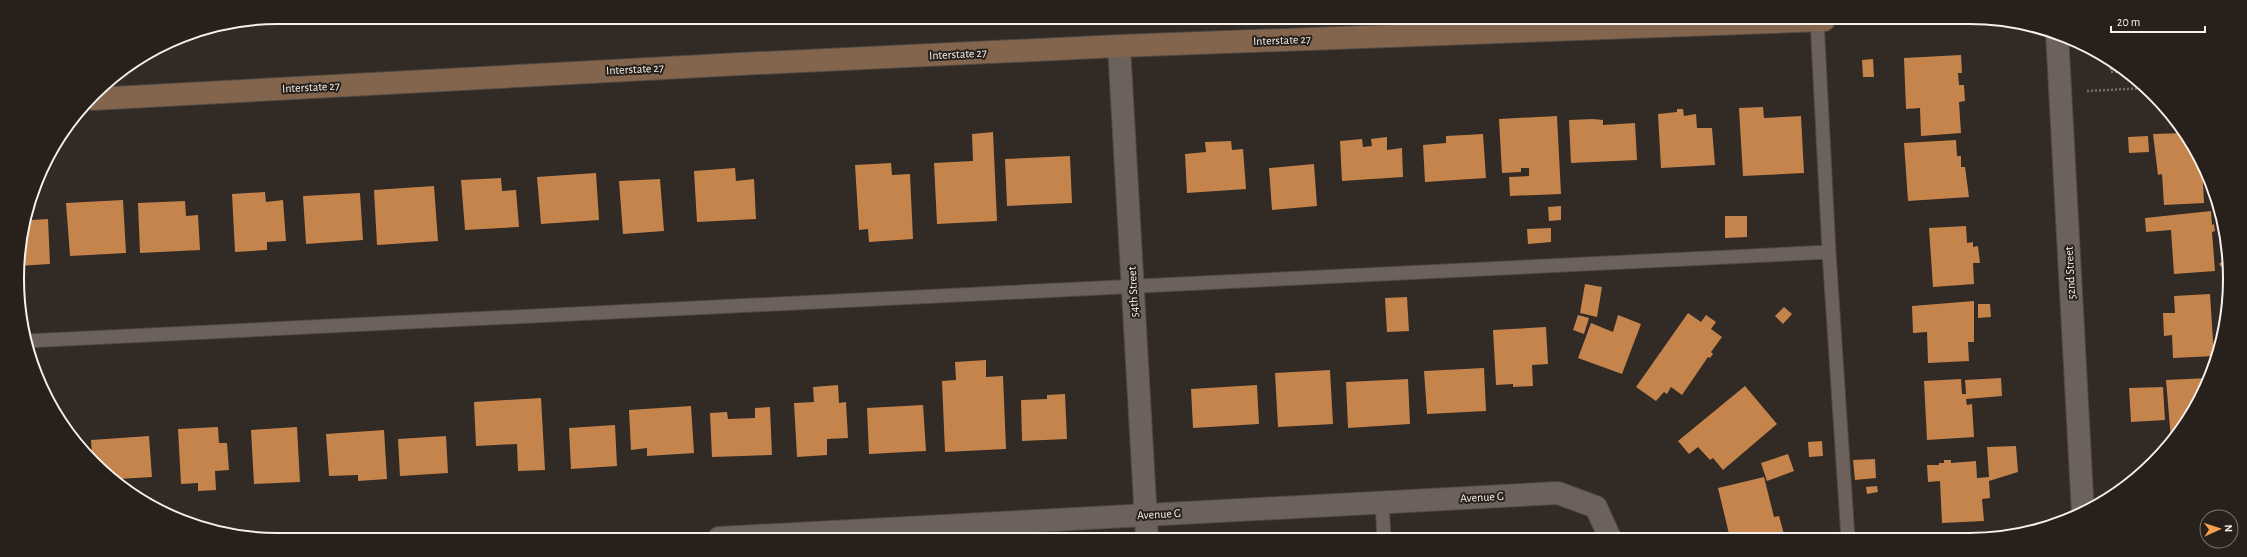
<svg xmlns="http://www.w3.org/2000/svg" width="2247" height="557" font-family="'Alegreya Sans',sans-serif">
  <rect width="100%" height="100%" fill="#322a24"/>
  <path fill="#c5844c" d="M1961 55 1962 73H1958L1959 85H1964L1965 101 1959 102 1961 133 1921 136 1920 108 1906 109 1904 58Z
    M1873 59 1874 77H1863L1862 60Z
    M1763 107 1764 118 1801 116 1804 173 1743 176 1739 108Z
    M1677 109H1683L1684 116 1696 114 1697 128H1712L1715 165 1661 168 1658 114 1677 112Z
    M1557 116 1561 194 1510 196 1509 177 1529 176V168H1521V172L1502 173 1499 119Z
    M1593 119 1603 120V125L1635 123 1637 160 1571 163 1569 120Z
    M993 132 997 221 937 224 934 163 973 161 972 134Z
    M2185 133 2202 162 2204 203 2164 205 2162 174 2158 175 2153 134Z
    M1483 134 1486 178 1425 182 1423 145 1446 143V136Z
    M2148 136 2149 152 2129 153 2128 137Z
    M1387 137V150L1402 148 1403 177 1342 181 1340 141 1362 139 1363 147 1372 146 1371 139Z
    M1956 140 1957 156H1961V167H1965L1969 197 1908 201 1904 143Z
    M1231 141 1232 150 1243 149 1246 189 1187 193 1185 154 1206 152 1205 142Z
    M1070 156 1072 203 1007 206 1005 159Z
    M891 163 892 175 910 174 913 239 869 242 868 229 859 230 855 165Z
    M1314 164 1317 206 1272 210 1269 168Z
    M735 168 736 181 754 179 756 219 697 222 694 171Z
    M596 173 599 220 541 224 537 177Z
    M501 178 502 191 516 190 519 227 465 230 461 180Z
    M660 179 664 231 623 234 619 181Z
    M434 186 438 241 377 245 374 190Z
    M265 192 266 202 283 200 286 241 267 242V250L235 252 232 194Z
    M360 193 363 240 306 244 303 196Z
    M123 200 126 253 70 256 66 203Z
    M185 201 186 216 198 215 200 250 140 253 138 203Z
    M1561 206V220L1549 221 1548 207Z
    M27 207H31L32 220 48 219 50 264 18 266Z
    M2211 211 2212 225 2214 224 2215 231 2212 232 2215 271 2174 274 2171 230 2146 232 2145 218Z
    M1725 216H1747V237L1725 238Z
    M1966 226 1967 243 1973 242V247L1978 246 1980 263H1973L1974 284 1933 287 1929 228Z
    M1551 228V242L1528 244 1527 229Z
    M2229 256V269L2226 272 2219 264Z
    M1585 284 1602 287 1597 317 1580 313Z
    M2210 294 2214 356 2173 358 2172 335 2164 336 2163 313H2175L2174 296Z
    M1407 297 1409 331 1387 332 1385 298Z
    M1974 301V342H1968L1969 361 1928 363 1927 332 1913 333 1912 306Z
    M1978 304H1990L1991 317 1978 318Z
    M1784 307 1792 314 1783 324 1775 316Z
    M1688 313 1701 322 1706 315 1716 322 1711 329 1722 337 1711 352 1713 354 1710 358 1708 357 1682 395 1671 387 1667 394 1664 392 1656 401 1636 387Z
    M1578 315 1589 318 1584 334 1573 330Z
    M1618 315 1641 324 1622 374 1578 358 1591 323 1613 332Z
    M1546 327 1548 364 1532 365 1533 386 1513 387V384L1496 385 1493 330Z
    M986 360V377L1003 376 1006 449 945 452 942 381 956 380 955 362Z
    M1484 368 1486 411 1427 414 1424 371Z
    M1330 370 1333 424 1278 427 1275 373Z
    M2001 378 2002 396 1966 399 1967 405 1972 404 1974 437 1927 440 1924 381 1961 379 1962 394H1966L1965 380Z
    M2208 378 2203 394 2171 439 2166 380Z
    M1408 379 1410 424 1348 428 1346 382Z
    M838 385 839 403 846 402 848 438 827 439V455L797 457 794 403 814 402 813 387Z
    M1257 385 1259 424 1193 428 1191 389Z
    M1745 386 1777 424 1723 470 1713 458 1710 460 1698 447 1689 454 1678 441Z
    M2163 387 2165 420 2131 422 2129 388Z
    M1065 394 1067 439 1022 441 1021 400 1047 399V395Z
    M541 398 545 470 518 471 517 444 476 446 474 402Z
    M923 405 926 451 869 454 867 408Z
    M691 406 694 453 647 456V448L631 450 629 410Z
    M770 407 772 455 712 457 710 413 727 412 728 419 755 418V408Z
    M615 425 617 466 571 469 569 428Z
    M218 427 219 443H227L229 470 215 471 216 490 198 491V483L181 484 178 429Z
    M297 427 300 482 254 484 251 430Z
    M384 430 387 479 358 481V475L329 476 326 434Z
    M149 436 152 477 118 479 92 456 91 440Z
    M446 436 448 473 400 476 398 439Z
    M1822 441 1823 456 1809 457 1808 442Z
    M2016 446 2018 472 1989 481 1990 498 1982 499 1984 521 1942 523 1940 481 1928 482 1927 465H1939V463H1944V460H1951V463L1976 461 1977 478 1989 477 1987 447Z
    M1788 454 1794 471 1767 481 1761 463Z
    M1875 459 1876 478 1855 480 1853 460Z
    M1764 477 1774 517 1779 516 1784 534 1769 538H1730L1718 488Z
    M1877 486 1878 492 1867 494 1866 487Z"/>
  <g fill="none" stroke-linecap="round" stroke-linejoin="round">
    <g stroke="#4f4843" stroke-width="15">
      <path id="service" d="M1817 20 1829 252 1848 538
        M26 341 1829 252
        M1382 502 1384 538"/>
    </g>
    <g stroke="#4f4843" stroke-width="24">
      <path id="minor" d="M2057 33 2083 514
        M1119 46 1147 538
        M719 538 1558 493 1596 507 1610 538"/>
    </g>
    <g stroke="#4f4843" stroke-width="24">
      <path id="secondary" d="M93 99 740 64 1119 46 1824 20"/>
    </g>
    <path stroke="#766f6a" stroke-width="2.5" stroke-dasharray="2 2" stroke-linecap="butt" d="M2111 60V72L2126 71
      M2087 91 2147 88"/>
    <use href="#service" stroke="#6c625b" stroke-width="13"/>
    <use href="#minor" stroke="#6c625b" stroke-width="22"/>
    <use href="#secondary" stroke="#82654c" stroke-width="22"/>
  </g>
  <g text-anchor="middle" stroke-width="4" stroke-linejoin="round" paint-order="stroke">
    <g font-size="12" fill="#f6f1ec" stroke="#28201a">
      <text transform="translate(1282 40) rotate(-2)" y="4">Interstate 27</text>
      <text transform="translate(958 54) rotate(-3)" y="4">Interstate 27</text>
      <text transform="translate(635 69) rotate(-3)" y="4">Interstate 27</text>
      <text transform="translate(311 87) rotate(-3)" y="4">Interstate 27</text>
      <text transform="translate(2070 273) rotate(-93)" y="4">52nd Street</text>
      <text transform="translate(1133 292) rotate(-93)" y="4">54th Street</text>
      <text transform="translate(1482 497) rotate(-3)" y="4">Avenue G</text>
      <text transform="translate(1159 514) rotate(-3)" y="4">Avenue G</text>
    </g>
  </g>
  <path d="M0 0H2247V557H0ZM278 24H1969A254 254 0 0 1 2223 278V279A254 254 0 0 1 1969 533H278A254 254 0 0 1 24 279V278A254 254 0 0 1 278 24Z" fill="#28201a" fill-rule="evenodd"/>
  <path fill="none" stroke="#f6f1ec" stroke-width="2" d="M278 24H1969A254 254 0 0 1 2223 278V279A254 254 0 0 1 1969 533H278A254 254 0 0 1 24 279V278A254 254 0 0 1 278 24Z"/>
  <g transform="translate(2219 529) rotate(87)"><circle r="19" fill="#28201a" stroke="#7a746e"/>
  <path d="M0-3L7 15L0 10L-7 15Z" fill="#fa9f4f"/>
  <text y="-6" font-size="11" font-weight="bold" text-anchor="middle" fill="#f6f1ec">N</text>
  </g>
  <path d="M2111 26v6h94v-6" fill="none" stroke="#f6f1ec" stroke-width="2"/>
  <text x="2117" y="26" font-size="12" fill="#f6f1ec" stroke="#28201a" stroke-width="3" paint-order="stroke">20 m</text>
</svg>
